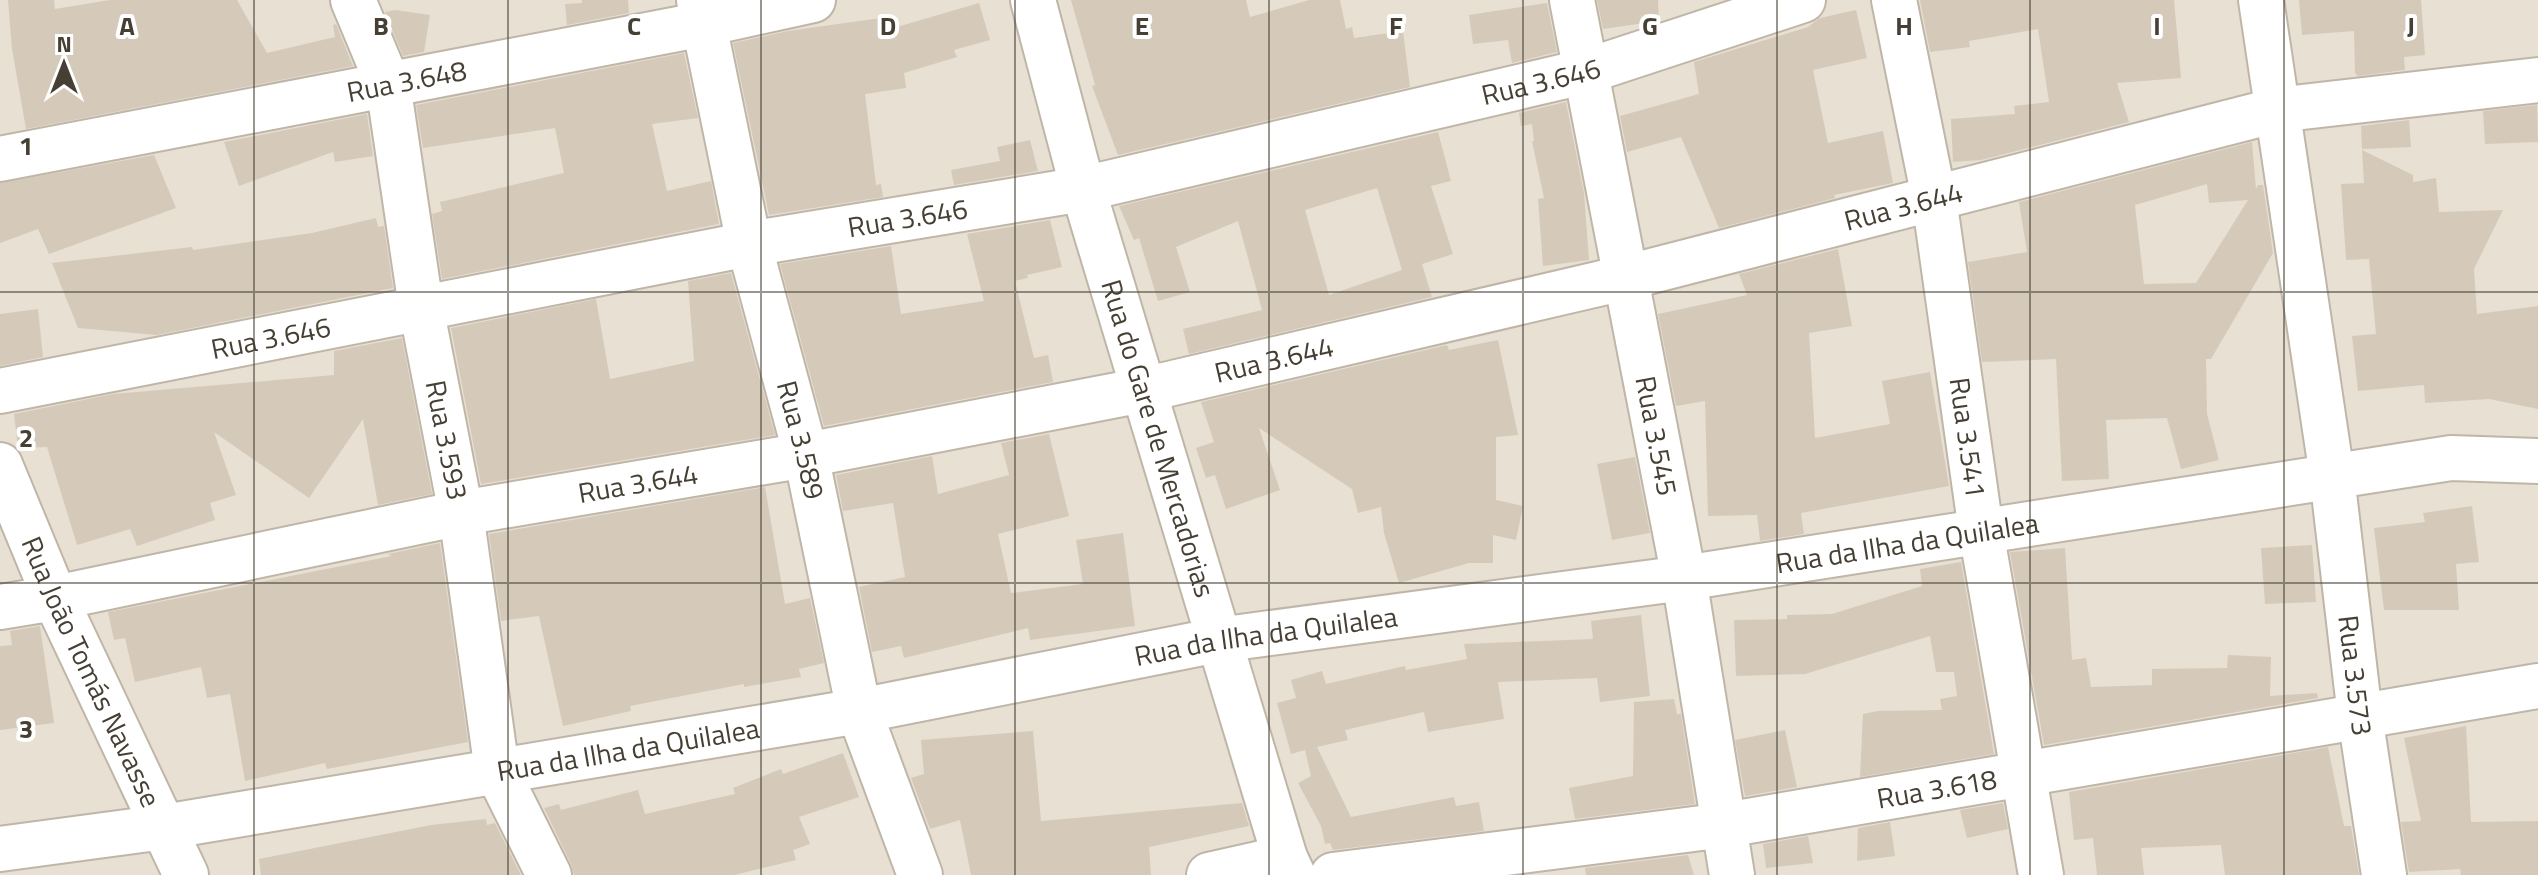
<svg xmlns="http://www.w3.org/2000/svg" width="2538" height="875" font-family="'Titillium Web',sans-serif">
  <rect width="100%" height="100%" fill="#f3efe5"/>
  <path fill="#e7e0d3" d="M0 0H2538V875H0Z"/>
  <path fill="#d5caba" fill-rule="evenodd" d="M8 0H54L55 9 110 0H237L267 53 335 37 333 25 336 24 353 66 26 129 12 49Z
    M582 0H628L629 13 567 25 565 4 582 3Z
    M1071 0H1246L1250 17 1309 0H1340L1346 29 1352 27 1354 38 1403 31 1410 87 1118 155 1092 86 1095 85Z
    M1597 0H1658L1659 21 1603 29Z
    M1920 0H2174L2181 78 2117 83 2129 122 1981 160 1953 162 1951 119 2015 114 2014 106 2049 102 2038 29 1969 41 1970 47 1930 52Z
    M2299 0H2421L2425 55 2404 57 2405 70 2358 76 2355 73 2354 31 2302 35Z
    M979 3 990 40 954 50 957 57 904 73 906 88 865 94 876 185 881 184 883 197 769 215 733 43 788 31 895 16 897 27Z
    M1547 3 1557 52 1512 63 1508 40 1473 44 1469 15Z
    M395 10 430 15 424 52 403 56 385 12Z
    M1856 10 1867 58 1813 70 1828 143 1883 131 1893 183 1834 195 1835 198 1719 228 1681 137 1627 152 1620 116 1699 94 1694 62 1808 27 1820 18Z
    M684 53 698 118 652 124 667 191 711 181 719 224 442 279 432 214 442 211 440 202 564 173 555 128 423 148 416 105Z
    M1566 102 1584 193 1589 260 1543 266 1538 199 1544 198 1532 141H1534L1532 124 1521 126 1519 113Z
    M2537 105 2538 142 2485 144 2483 111Z
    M367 114 373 156 335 162 333 152 239 186 224 142Z
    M2409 120 2411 147 2362 149 2361 126Z
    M1438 132 1451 181 1431 186 1453 254 1422 264 1432 297 1189 354 1183 329 1262 310 1238 221 1176 247 1190 292 1158 301 1139 238 1134 240 1119 206ZM1377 188 1402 270 1329 295 1305 210Z
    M1030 140 1038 171 954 185 951 170 1000 161 997 147Z
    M2252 142 2256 189 2258 185H2263L2273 253 2211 359H2206L2207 414 2219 460 2181 469 2167 418 2106 420 2109 479 2062 481 2056 359 1982 362 1968 262 2027 252 2019 202ZM2207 184 2209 203 2248 200 2196 283 2144 284 2135 205Z
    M2362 150 2413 175V182L2436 178 2439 212 2503 210 2474 269 2477 314 2538 306V409L2489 399 2425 403 2424 385 2358 391 2352 336 2376 334 2369 259 2346 260 2341 184 2364 183Z
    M154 155 176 208 49 254 38 229 0 243V183Z
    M376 218 378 227 384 226 393 288 157 335 78 328 52 263 192 247 193 250 312 233Z
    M1050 220 1062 267 1027 275 1028 278 1015 281 1034 358 1048 355 1053 382 824 426 780 264 891 246 901 314 984 301 967 234Z
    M1838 249 1852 326 1809 333 1815 438 1890 424 1882 381 1930 372 1949 486 1801 513 1804 534 1760 541 1757 515 1708 516 1705 401 1676 406 1658 314 1747 295 1739 274Z
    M731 273 775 435 481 484 451 328 596 299 610 379 694 361 688 281Z
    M38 309 43 357 0 366V314Z
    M402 338 432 494 378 505 363 419 309 498 214 432 236 495 210 503 215 520 137 546 130 529 77 545 47 447 18 448 14 414 113 394 334 375V351Z
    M1498 340 1518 435 1496 437V500L1523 506 1516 540 1493 535V563H1469L1399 583 1384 533 1381 507 1358 513 1352 489 1259 428 1280 490 1226 509 1215 475 1206 478 1196 448 1214 442 1201 402 1447 345 1449 350Z
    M1049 434 1069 516 998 534 1011 593 1083 584 1076 540 1123 533 1135 626 1030 640 1028 628 904 658 901 646 872 652 859 587 905 577 893 503 843 511 836 475 932 456 938 494 1009 475 1001 443Z
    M1635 457 1650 533 1612 540 1597 464Z
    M765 487 785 604 810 598 824 663 799 669 801 677 744 687V684L630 706 631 711 563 726 539 616 501 621 489 534Z
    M2472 506 2479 562 2456 564 2459 610H2384L2374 528 2425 522 2423 513Z
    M440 543 468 742 327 769 325 763 245 781 230 694 207 698 201 667 135 682 125 638 114 640 108 612 392 556 388 554Z
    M2312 545 2316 602 2265 604 2261 548Z
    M2065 548 2072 660 2086 658 2091 687 2152 685V669L2227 668 2228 655 2271 657 2270 696 2317 693 2318 698 2044 745 2010 552Z
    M1961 562 1994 754 1860 777 1863 714 1878 711 1942 710 1940 699 1957 696 1954 672H1936L1930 636 1805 674 1736 676 1734 620 1787 619V615L1832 614 1922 586 1920 569Z
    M1641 615 1650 696 1600 702 1597 678 1498 682 1504 719 1428 732 1424 712 1345 730 1348 740 1317 747 1351 817 1454 797 1456 806 1479 802 1484 831 1333 850 1330 843 1325 844 1321 826 1298 783 1311 776 1305 750 1291 754 1277 703 1296 698 1291 680 1322 671 1326 684 1405 666 1406 670 1467 659 1464 644 1593 639 1591 621Z
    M40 626 54 723 0 730V646L12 645 10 631Z
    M1674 699 1677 714H1681L1695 804 1575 819 1569 788 1633 776 1634 702Z
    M2466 726 2471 822 2538 821V875H2461L2460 869 2409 872 2401 822 2421 821 2404 738Z
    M1785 730 1797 787 1745 796 1735 740Z
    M1033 731 1041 821 1242 803 1249 826 1149 847 1151 875H971L960 820 930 829 911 778 924 774 921 740Z
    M2328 747 2344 826H2351L2359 875H2225L2221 845 2141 848 2144 875H2097L2093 838 2074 840 2069 792Z
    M843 753 859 797 799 817 810 844 793 850 796 860 734 875H574L571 864 544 808 559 804 561 810 638 790 645 814 735 794 733 788 781 769 783 774Z
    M2003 803 2008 829 1967 838 1960 810Z
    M486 819 487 825 495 823 521 875H261L259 859 431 825Z
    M1890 822 1895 856 1857 861 1858 828Z
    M1808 836 1813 863 1766 868 1763 844Z
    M1688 855 1694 875H1586L1585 868Z"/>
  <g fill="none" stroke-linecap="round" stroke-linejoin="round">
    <g stroke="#bfb6a7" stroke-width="48">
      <g id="minor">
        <path id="s1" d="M353 0 388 84 421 307 461 513 497 771 549 875"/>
        <path id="s2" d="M699 0 749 244 806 455 859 711 920 875"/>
        <path id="s3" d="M1572 0 1684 578 1732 875"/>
        <path id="s4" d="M1894 0 1934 198 1981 531 2041 875"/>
        <path id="s5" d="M2261 0 2332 476 2360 716 2384 875"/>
        <path id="s6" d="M0 159 704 24 813 0"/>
        <path id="s7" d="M0 391 749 244 1083 189 1587 71 1803 0"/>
        <path id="s8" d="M0 465 55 598 186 875"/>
        <path id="s9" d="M0 607 55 598 461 513 806 455 1143 390 1628 277 2277 110 2538 80"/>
        <path id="s10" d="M0 849 164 827 859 711 1218 640 1684 578 2451 458 2538 461"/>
        <path d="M1209 875 1285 858"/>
        <path id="s11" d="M1333 875 1725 825 2538 686"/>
      </g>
    </g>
    <g stroke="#bfb6a7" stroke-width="48">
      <g id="tertiary">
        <path id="s12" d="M1033 0 1083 189 1285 858 1293 875"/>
      </g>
    </g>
    <use href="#minor" stroke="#fff" stroke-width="44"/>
    <use href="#tertiary" stroke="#fff" stroke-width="44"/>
  </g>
  <path fill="none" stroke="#463f34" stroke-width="2" stroke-opacity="0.55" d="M254 0V875M508 0V875M761 0V875M1015 0V875M1269 0V875M1523 0V875M1777 0V875M2030 0V875M2284 0V875M0 292H2538M0 583H2538"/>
  <g text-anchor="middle" stroke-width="8" stroke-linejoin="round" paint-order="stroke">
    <g font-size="28" fill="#463f34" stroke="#fff">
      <text dy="10" stroke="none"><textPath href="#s6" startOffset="414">Rua 3.648</textPath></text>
      <text dy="10" stroke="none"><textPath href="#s7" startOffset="1572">Rua 3.646</textPath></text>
      <text dy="10" stroke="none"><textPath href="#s9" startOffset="1946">Rua 3.644</textPath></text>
      <text dy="10" stroke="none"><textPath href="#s7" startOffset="924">Rua 3.646</textPath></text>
      <text dy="10" stroke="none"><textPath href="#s7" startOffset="276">Rua 3.646</textPath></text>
      <text dy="10" stroke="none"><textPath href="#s9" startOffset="1298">Rua 3.644</textPath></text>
      <text dy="10" stroke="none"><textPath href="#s3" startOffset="444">Rua 3.545</textPath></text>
      <text dy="10" stroke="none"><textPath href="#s4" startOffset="444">Rua 3.541</textPath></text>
      <text dy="10" stroke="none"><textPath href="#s12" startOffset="456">Rua do Gare de Mercadorias</textPath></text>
      <text dy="10" stroke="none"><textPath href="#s1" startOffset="452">Rua 3.593</textPath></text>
      <text dy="10" stroke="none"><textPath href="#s2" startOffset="452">Rua 3.589</textPath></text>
      <text dy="10" stroke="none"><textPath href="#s9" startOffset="650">Rua 3.644</textPath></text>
      <text dy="10" stroke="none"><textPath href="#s10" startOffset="1932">Rua da Ilha da Quilalea</textPath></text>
      <text dy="10" stroke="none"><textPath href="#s10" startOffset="1284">Rua da Ilha da Quilalea</textPath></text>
      <text dy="10" stroke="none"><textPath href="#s8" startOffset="226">Rua João Tomás Navasse</textPath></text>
      <text dy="10" stroke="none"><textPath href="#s5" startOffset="682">Rua 3.573</textPath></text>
      <text dy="10" stroke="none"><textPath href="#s10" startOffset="636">Rua da Ilha da Quilalea</textPath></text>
      <text dy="10" stroke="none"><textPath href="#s11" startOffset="610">Rua 3.618</textPath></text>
    </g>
  </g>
  <g font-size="26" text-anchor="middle" font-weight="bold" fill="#463f34" stroke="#fff" stroke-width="8" stroke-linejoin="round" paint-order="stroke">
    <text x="127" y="35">A</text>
    <text x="381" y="35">B</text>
    <text x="634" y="35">C</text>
    <text x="888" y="35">D</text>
    <text x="1142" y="35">E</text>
    <text x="1396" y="35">F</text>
    <text x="1650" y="35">G</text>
    <text x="1904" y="35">H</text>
    <text x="2157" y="35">I</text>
    <text x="2411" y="35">J</text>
    <text x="26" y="155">1</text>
    <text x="26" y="447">2</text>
    <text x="26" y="738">3</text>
  </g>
  <g transform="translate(64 64)" stroke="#ffffff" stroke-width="6" paint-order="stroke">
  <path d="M0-6L14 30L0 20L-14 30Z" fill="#463f34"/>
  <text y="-12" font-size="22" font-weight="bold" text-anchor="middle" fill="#463f34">N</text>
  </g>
</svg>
